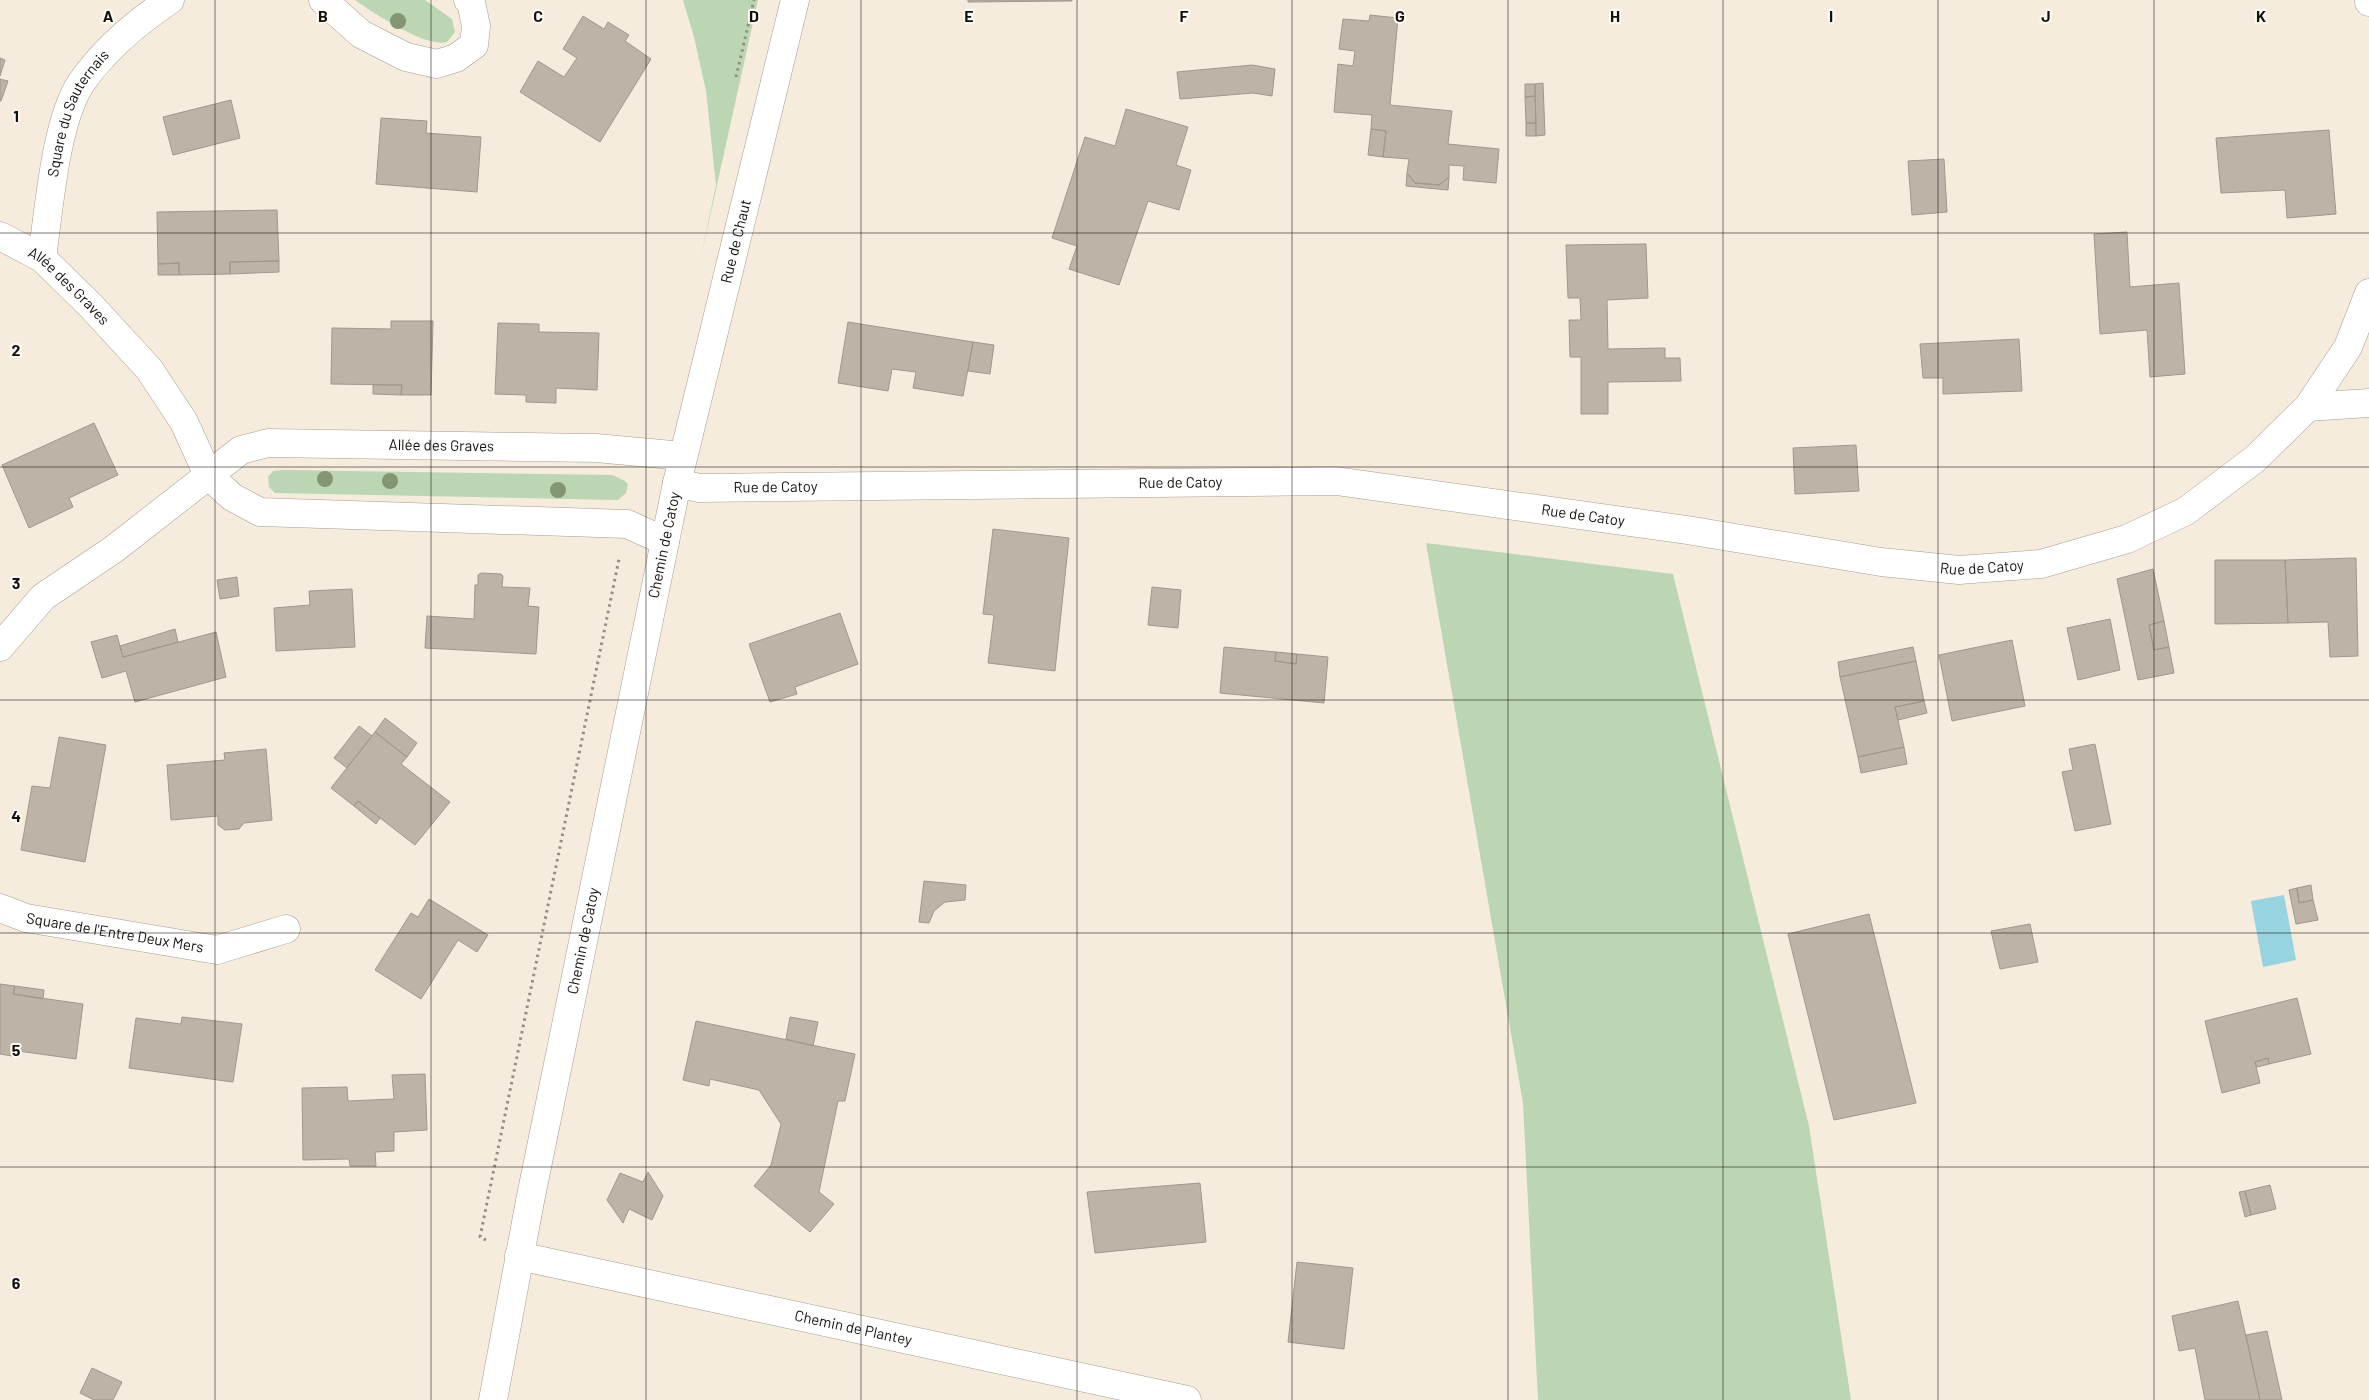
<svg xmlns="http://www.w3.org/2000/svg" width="2369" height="1400" font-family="Barlow,sans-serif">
  <rect width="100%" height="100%" fill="#f5ecde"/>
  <path fill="#bcd6b4" d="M355 0H425L452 19 455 32 447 42C425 48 374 13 355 0Z
    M683 0H758L699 266 716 185 706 91 694 37Z
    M284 470 613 475 625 481 628 484 626 493 618 500 275 493 269 487 268 477 273 471Z
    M1426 543 1673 574 1809 1126 1851 1400H1538L1523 1103Z"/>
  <path fill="#98d3e0" d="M2284 895 2296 960 2263 967 2251 901Z"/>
  <path fill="#bdb4a7" stroke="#a1988b" d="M968 0H1072V1L968 2Z
    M1370 15 1398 18 1390 105 1452 111 1448 144 1499 149 1496 183 1463 180 1464 166 1449 165V177L1439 185 1415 183 1407 173 1409 159 1383 157 1386 131 1371 129 1372 115 1334 112 1338 64 1353 66 1355 51 1339 49 1343 19 1369 21Z
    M583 16 604 29 608 22 629 35 625 41 651 59 600 142 520 92 538 61 564 77 577 58 563 49Z
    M0 58 5 60 0 76Z
    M1252 65 1275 69 1272 96 1253 93 1180 99 1177 72Z
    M0 79 8 81 1 101H0Z
    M1543 83 1545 135 1536 136 1535 84Z
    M1525 84H1535V96L1525 97Z
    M1535 96 1536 123H1526L1525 97Z
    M231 100 240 138 173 155 163 117Z
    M1126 109 1188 127 1176 165 1191 170 1179 210 1148 201 1119 285 1069 269 1077 246 1052 238 1085 137 1115 146Z
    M381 118 427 121 426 133 481 137 477 192 376 184Z
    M1526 123H1536V136H1526Z
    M1371 129 1386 131 1383 157 1368 155Z
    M2329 130 2336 214 2287 218 2285 190 2221 193 2216 138Z
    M1944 159 1947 212 1912 215 1908 161Z
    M1407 173 1415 183 1439 185 1449 177 1448 190 1406 186Z
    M277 210 279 261 230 262V274L179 275V263L158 264 157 212Z
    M2127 232 2130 287 2179 283 2185 374 2150 377 2147 330 2100 334 2094 234Z
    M1646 244 1648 298 1607 300 1608 349 1665 348V358H1680L1681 381 1608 382V414H1581V357H1570L1569 320H1581L1580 298H1568L1566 245Z
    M279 261V272L230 274V262Z
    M179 263V275H158V264Z
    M391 321H433L431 395H401L402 385 331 384 332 328 391 329Z
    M848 322 973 342 963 396 913 388 916 372 892 369 888 391 838 383Z
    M498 323 539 324V332L599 333 597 390 556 388V403L526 402V395L495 394Z
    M2019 339 2022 391 1943 394V378H1923L1920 344Z
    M973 342 994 345 990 374 968 371Z
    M373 385H402L401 395 373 394Z
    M94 423 118 475 69 498 73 507 29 528 2 465Z
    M1856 445 1859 491 1795 494 1793 448Z
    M993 529 1069 538 1055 671 988 663 994 615 983 614Z
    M2356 558 2358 656 2330 657 2328 622 2288 623 2285 560Z
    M2215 560H2285L2288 623 2215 624Z
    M2153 569 2164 621 2149 625 2154 650 2169 647 2174 673 2138 680 2117 579Z
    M481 573 501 574 503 576 502 587 530 588 528 606 539 607 536 654 425 648 427 616 474 619 475 585H478V575Z
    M237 577 239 596 220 599 217 580Z
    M1152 587 1181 590 1178 628 1148 625Z
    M352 589 355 647 276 651 274 608 310 605 309 591Z
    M840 613 858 664 795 687 797 694 770 702 749 644Z
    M2110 619 2120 670 2078 680 2067 628Z
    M2164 621 2169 647 2154 650 2149 625Z
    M175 629 178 642 123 657 120 646Z
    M216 632 226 677 135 702 126 671 102 678 91 642 117 635 123 657Z
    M2012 640 2025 706 1952 721 1939 655Z
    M1224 647 1276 652 1275 661 1296 664 1297 654 1328 657 1324 703 1220 693Z
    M1913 647 1916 661 1840 677 1838 662Z
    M1276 652 1297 654 1296 664 1275 661Z
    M1916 661 1924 701 1895 707 1904 747 1858 757 1840 677Z
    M1924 701 1927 713 1898 720 1895 707Z
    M385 718 417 743 407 757 375 732Z
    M359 726 372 736 347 768 334 758Z
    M375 732 407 757 401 764 450 802 415 845 358 801 354 806 331 788Z
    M59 737 106 745 85 862 21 850 32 786 50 788Z
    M2095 744 2111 824 2075 831 2062 772 2073 770 2069 749Z
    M1904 747 1907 764 1861 773 1858 757Z
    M266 749 272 820 244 823 239 829 225 830 218 825V816L171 820 167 765 225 760 224 753Z
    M358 801 380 818 376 824 354 806Z
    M924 881 966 885 965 900 945 902 934 911 929 923 919 922Z
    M2311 885 2313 900 2299 903 2297 888Z
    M2297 888 2299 903 2313 900 2318 920 2296 924 2289 890Z
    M429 899 488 935 477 952 458 940 421 999 375 970 411 913 418 917Z
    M1869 914 1916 1103 1834 1120 1788 934Z
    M2030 924 2038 962 2000 969 1991 931Z
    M0 984 15 986 13 994 83 1004 76 1059 18 1051V1057L0 1054Z
    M15 986 44 990 43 999 13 994Z
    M2297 998 2311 1054 2269 1064 2268 1058 2255 1062 2260 1083 2222 1093 2205 1021Z
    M182 1017 242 1024 233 1082 129 1068 136 1018 181 1024Z
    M790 1017 818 1022 813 1046 786 1039Z
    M696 1021 855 1054 845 1101H838L819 1192 834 1204 810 1232 754 1186 771 1165 781 1124 759 1090 710 1079 709 1086 683 1080Z
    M2268 1058 2269 1064 2257 1067 2255 1062Z
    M425 1074 427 1130 394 1132V1151L375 1152 376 1166H350L349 1159 303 1160 302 1088 347 1087 348 1101 394 1099 392 1075Z
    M648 1172 663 1196 652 1220 629 1209 623 1223 607 1200 620 1173 643 1182Z
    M1200 1183 1206 1242 1095 1253 1087 1192Z
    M2270 1185 2276 1209 2251 1215 2245 1191Z
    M2245 1191 2251 1215 2245 1217 2239 1192Z
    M1297 1262 1353 1268 1344 1349 1288 1342Z
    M2238 1301 2260 1400H2205L2195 1348 2179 1351 2172 1316Z
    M2267 1331 2282 1400H2260L2246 1335Z
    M92 1368 122 1382 113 1400H94L80 1393Z"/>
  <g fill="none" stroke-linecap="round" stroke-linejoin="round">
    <g stroke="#a69d90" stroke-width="29">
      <g id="minor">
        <path d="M323 0 361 34 406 57 437 64 456 58 474 45 476 26 471 2 468 0"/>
        <path d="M2369 0V2"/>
        <path id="s1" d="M0 236 42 258 91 306 149 369 184 422 208 475 232 497 260 512 627 524 665 541"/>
        <path id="s2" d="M42 258C49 210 55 123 81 83 104 50 137 22 170 0"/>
        <path d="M2308 407 2369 403"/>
        <path id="s3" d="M677 483 699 488 1336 481 1687 530 1881 562 1959 570 2041 564 2127 539 2186 511 2255 459 2308 407 2348 347 2369 293"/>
        <path id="s4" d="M0 647 43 597 114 549 241 450 268 443 596 448 683 456"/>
        <path id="s5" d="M0 908 26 918 217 950 286 929"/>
        <path id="s6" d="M519 1256 1187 1400"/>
      </g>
    </g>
    <g stroke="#a69d90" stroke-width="29">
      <g id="tertiary">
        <path id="s7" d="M493 1400 530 1201 677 483 795 0"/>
      </g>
    </g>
    <path stroke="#938d83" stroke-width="3" stroke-dasharray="2.5 4" stroke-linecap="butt" d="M736 77 754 0
      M486 1240 480 1237 619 559"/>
    <use href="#minor" stroke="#fff" stroke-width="28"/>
    <use href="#tertiary" stroke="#fff" stroke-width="28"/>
  </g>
  <g fill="#839572">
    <circle cx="398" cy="21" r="8"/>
    <circle cx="325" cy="479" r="8"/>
    <circle cx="390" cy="481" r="8"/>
    <circle cx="558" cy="490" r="8"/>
  </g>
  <path fill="none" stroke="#13100c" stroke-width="1" stroke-opacity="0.55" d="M215 0V1400M431 0V1400M646 0V1400M861 0V1400M1077 0V1400M1292 0V1400M1508 0V1400M1723 0V1400M1938 0V1400M2154 0V1400M0 233H2369M0 467H2369M0 700H2369M0 933H2369M0 1167H2369"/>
  <g text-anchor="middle" stroke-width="4" stroke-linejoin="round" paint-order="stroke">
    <g font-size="15" fill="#13100c" stroke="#fefaf4">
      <text dy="5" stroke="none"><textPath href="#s2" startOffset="151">Square du Sauternais</textPath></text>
      <text dy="5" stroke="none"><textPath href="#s7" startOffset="1184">Rue de Chaut</textPath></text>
      <text dy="5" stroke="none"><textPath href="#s1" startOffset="86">Allée des Graves</textPath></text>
      <text dy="5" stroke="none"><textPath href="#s4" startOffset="514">Allée des Graves</textPath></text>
      <text dy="5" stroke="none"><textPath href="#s3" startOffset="504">Rue de Catoy</textPath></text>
      <text dy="5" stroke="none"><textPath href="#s3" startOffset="99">Rue de Catoy</textPath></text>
      <text dy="5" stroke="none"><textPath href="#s3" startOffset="909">Rue de Catoy</textPath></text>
      <text dy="5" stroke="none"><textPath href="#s7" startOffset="872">Chemin de Catoy</textPath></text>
      <text dy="5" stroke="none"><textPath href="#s3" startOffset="1312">Rue de Catoy</textPath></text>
      <text dy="5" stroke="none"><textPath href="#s5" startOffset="118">Square de l'Entre Deux Mers</textPath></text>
      <text dy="5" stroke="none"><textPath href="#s7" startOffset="468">Chemin de Catoy</textPath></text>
      <text dy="5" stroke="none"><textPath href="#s6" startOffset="342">Chemin de Plantey</textPath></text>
    </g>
  </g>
  <g font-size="16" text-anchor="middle" font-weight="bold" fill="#13100c" stroke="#fefaf4" stroke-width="4" stroke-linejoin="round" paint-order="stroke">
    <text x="108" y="22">A</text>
    <text x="323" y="22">B</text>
    <text x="538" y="22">C</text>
    <text x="754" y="22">D</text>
    <text x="969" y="22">E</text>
    <text x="1184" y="22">F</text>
    <text x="1400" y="22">G</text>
    <text x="1615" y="22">H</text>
    <text x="1831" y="22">I</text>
    <text x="2046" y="22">J</text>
    <text x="2261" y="22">K</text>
    <text x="16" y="122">1</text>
    <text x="16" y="356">2</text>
    <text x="16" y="589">3</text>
    <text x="16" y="822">4</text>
    <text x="16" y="1056">5</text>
    <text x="16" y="1289">6</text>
  </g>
</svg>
